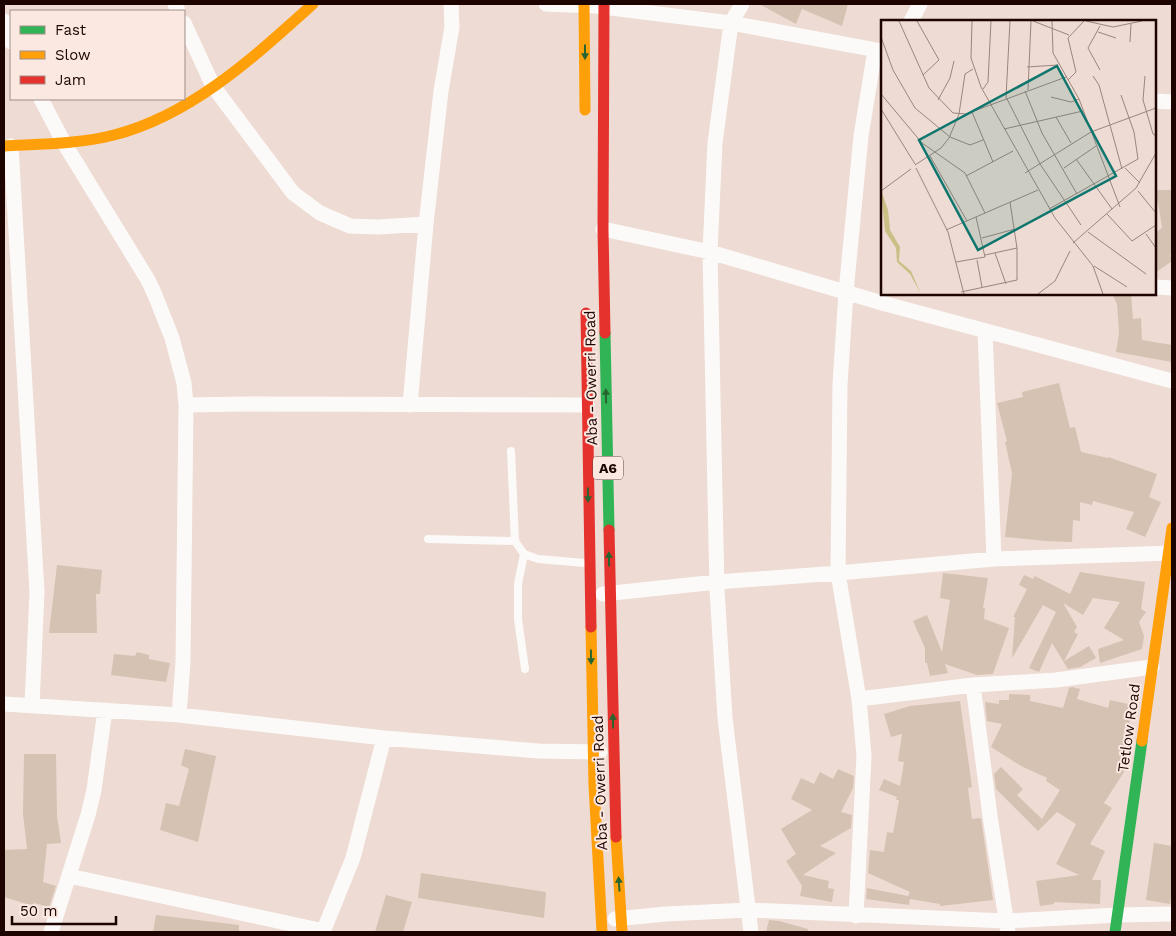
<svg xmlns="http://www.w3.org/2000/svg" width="1176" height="936" font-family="'Work Sans',sans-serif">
  <rect width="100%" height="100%" fill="#eedbd3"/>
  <path fill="#d6c2b2" d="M759 4H848L842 26 802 9 796 24Z
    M1155 190H1172V254H1170L1172 261 1155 273V231L1156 232 1162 228 1158 202H1155Z
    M1112 294H1131L1133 319 1141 318 1142 340 1172 345V362L1116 352 1119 333 1117 304Z
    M1059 383 1070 428 1075 427 1081 452 1108 458V457L1157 474 1149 497 1161 502 1145 537 1126 529 1134 512 1093 501 1092 505 1080 502V521L1073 520 1072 542 1045 541 1005 537 1012 473 1005 442 1007 441 997 403 1023 397 1022 392Z
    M57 565 102 570 100 594H96L97 633H49Z
    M1080 572 1145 582 1141 609 1146 612 1139 622 1144 636 1142 649 1100 663 1098 649 1124 640 1104 628 1120 602 1093 598 1083 615 1063 603 1077 627 1074 632 1078 634 1064 661 1089 646 1096 658 1080 667 1068 669 1052 643 1039 672 1029 668 1056 612 1043 605 1012 658 1015 617H1013L1027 589 1019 585 1024 575 1033 579 1035 576 1070 594Z
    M943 573 988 578 983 608H985L984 619 1009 628 993 674 977 675 945 664 948 673 930 676 927 663H925V648L913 621 927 615 942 652 950 600 940 598Z
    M137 652 149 655V659L170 663 166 682 111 675 114 654 135 656Z
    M1072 687 1080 689 1077 699 1108 708 1110 700 1133 705 1125 746 1128 747 1126 764 1124 772 1104 803 1112 808 1090 844 1105 851 1092 880H1101L1100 904 1054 902V904L1040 906 1036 881 1079 875 1056 864 1076 824 1057 812 1038 831 996 789 994 774 1001 767 1023 789 1017 795 1042 819 1060 790 1046 781 1047 778 1021 766 991 747 1002 724 987 721 985 702 999 704V700H1009V694L1030 695V701L1063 708 1069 688Z
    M960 701 972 787 968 788 972 819 981 818 993 900 940 906V904L910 899 909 905 866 899 867 888 908 896 910 892 868 873 870 850 884 852 887 832 893 833 899 800H896L897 797 879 790 884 779 900 786 904 762 898 761 902 734 891 737 884 714 910 706Z
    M185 749 216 756 198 842 160 830 166 803 179 806 189 769 181 765Z
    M24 754H56L57 816 61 843 47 844 43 882 56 886 49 907 34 903 33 906 4 897V850L27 849 23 814Z
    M838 769 854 776 853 788 841 812 852 815 851 828 820 846 836 853 803 875 829 881 828 888 834 889 832 902 800 896 802 886 786 861 796 854 781 829 812 810 791 799 801 778 814 784 820 772 833 779Z
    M1154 843 1172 846V891L1170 904 1146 900Z
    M421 873 546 892 544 918 418 898Z
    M386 895 412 902 403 932H375Z
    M156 915 239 925V932H153Z
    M769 920 779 921 808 929V932H766Z"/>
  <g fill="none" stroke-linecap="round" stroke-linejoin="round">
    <path stroke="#fcfaf8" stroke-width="8" d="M511 451 515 541 524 554 538 559 585 563
      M428 539 515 541
      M524 554 518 584V619L525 669"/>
    <path stroke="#fcfaf8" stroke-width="15" d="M175 4 178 11
      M546 4 595 6 731 23 882 51
      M742 4 731 23 715 143 710 252 717 590 725 718 751 932
      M4 21 11 42
      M911 21 920 4
      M184 23 213 86 293 193 320 213 350 226 378 227 426 224
      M41 99 64 143 148 280 155 295 172 338 184 383 186 405 183 662 179 715
      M1155 101 1172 102
      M11 146 37 592 32 705
      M603 229 710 252 882 303 1172 381
      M1155 287 1172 288
      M985 331 994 559
      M186 405 246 404 587 405
      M410 405 426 224 441 91 452 27 451 4
      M603 594 717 582 838 573 994 559 1172 553
      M973 685 990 816 1008 932
      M859 699 973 685 1056 680 1152 667
      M4 704 179 715 384 738 538 751 600 752
      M69 876 324 931
      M856 916 864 756 859 699 838 573 840 384 846 292 861 136 875 50
      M615 919 666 914 748 910 1006 921 1118 915 1172 914
      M51 932 88 815 94 790 105 710
      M323 932 353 858 384 738"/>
    <path stroke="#30b455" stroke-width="11" d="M605 333 609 530
      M1115 932 1142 741"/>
    <path stroke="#ff9f0a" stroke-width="11" d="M584 4 585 110
      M4 146C40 144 79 144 114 135 192 115 255 56 313 4
      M591 627 594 785 602 932
      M1142 741 1172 528
      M616 837 622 932"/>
    <path stroke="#e5322d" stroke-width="11" d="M604 4 603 229 605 333
      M586 313 591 627
      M609 530 616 837"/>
  </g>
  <defs><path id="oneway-solid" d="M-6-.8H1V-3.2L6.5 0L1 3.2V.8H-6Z" transform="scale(1.25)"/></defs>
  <g fill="#28652f">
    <use href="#oneway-solid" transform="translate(585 52) rotate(90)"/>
    <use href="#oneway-solid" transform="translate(606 396) rotate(-91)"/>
    <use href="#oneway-solid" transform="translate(588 495) rotate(89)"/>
    <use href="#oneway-solid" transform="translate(609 559) rotate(-91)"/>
    <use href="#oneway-solid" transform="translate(591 657) rotate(89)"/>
    <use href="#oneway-solid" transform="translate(613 721) rotate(-91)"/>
    <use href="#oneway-solid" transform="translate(619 884) rotate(-94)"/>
  </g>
  <g text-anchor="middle" stroke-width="4" stroke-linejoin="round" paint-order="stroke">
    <rect fill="#fae8e1" stroke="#604844" stroke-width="1" x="593" y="456.5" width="30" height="23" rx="4"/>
    <g font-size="14" font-weight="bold" fill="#1e0400">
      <text x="608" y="473">A6</text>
    </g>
    <g font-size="15" fill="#1e0400" stroke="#fae8e1">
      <text transform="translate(591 378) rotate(-91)" y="5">Aba - Owerri Road</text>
      <text transform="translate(1129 728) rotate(-82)" y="5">Tetlow Road</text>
      <text transform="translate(600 783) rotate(-92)" y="5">Aba - Owerri Road</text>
    </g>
  </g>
  <g transform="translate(881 20)">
    <rect width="275" height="275" fill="#eedbd3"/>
    <path d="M0 170 7 190 9 210 19 227 18 241 30 251 40 274 29 254 16 242 15 228 4 211Z" fill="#cac085"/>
    <path fill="none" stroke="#9b857f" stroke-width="1" d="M18 1 48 68 72 93 85 94 185 57M36 1 58 40 42 55M91 1 90 38 100 67 174 198 212 246 222 274M129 1 125 77 159 144 200 205M152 1 188 15M171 1 172 33 198 79 239 187M205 1 232 7 261 1M219 6 207 28 219 50M217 12 235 18M0 17 12 50 34 88 69 117 89 125 102 120M249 22 250 4M146 47 177 45M212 56 218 65 241 149M264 56 262 80 272 114 275 116M187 60 195 52 187 18 203 1M102 69 107 62 110 1M147 70 150 1M144 71 161 113 196 174M0 74 41 123 84 153 104 193M170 77 190 82 198 79M57 80 69 58 73 41M0 89 34 144M91 92 112 142M175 97 190 123M123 109 202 91M49 136 86 201M195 139 231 189M34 145 60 128 68 118 78 94 84 54 92 49M35 148 67 212 83 274M183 148 215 126M244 148 259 163M144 153 210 112 275 88M85 156 132 131M0 171 30 149M257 171 275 193M168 189 257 139 253 112 240 75M226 194 251 221 275 205M65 210 157 170M207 212 265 254M265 214 275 228M101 218 134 209M192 223 255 168 275 133M114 233 125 264M104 235 136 228M96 240 101 267M75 242 104 237 95 197M213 246 246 267M80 272 136 260V228L129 182M157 274 174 261 189 231"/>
    <path fill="#0f766e" fill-opacity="0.15" stroke="#0f766e" stroke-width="2.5" d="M176 46 235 156 97 230 38 120Z"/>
    <rect width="275" height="275" fill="none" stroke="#1e0400" stroke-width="2.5"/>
  </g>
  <rect width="1176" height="936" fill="none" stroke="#1e0400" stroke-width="10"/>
  <rect x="10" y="10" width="175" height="90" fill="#fae8e1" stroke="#a28d87"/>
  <rect x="20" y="26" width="25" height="8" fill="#30b455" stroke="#a28d87"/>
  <text x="55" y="35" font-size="15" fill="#1e0400">Fast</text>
  <rect x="20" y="51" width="25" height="8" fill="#ff9f0a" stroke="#a28d87"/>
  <text x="55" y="60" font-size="15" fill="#1e0400">Slow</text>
  <rect x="20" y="76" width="25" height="8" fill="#e5322d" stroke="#a28d87"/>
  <text x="55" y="85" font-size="15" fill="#1e0400">Jam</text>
  <path d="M12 916v8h104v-8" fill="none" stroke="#1e0400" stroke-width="2.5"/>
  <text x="20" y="916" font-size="15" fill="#1e0400" stroke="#fae8e1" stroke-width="4" paint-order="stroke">50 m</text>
</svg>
